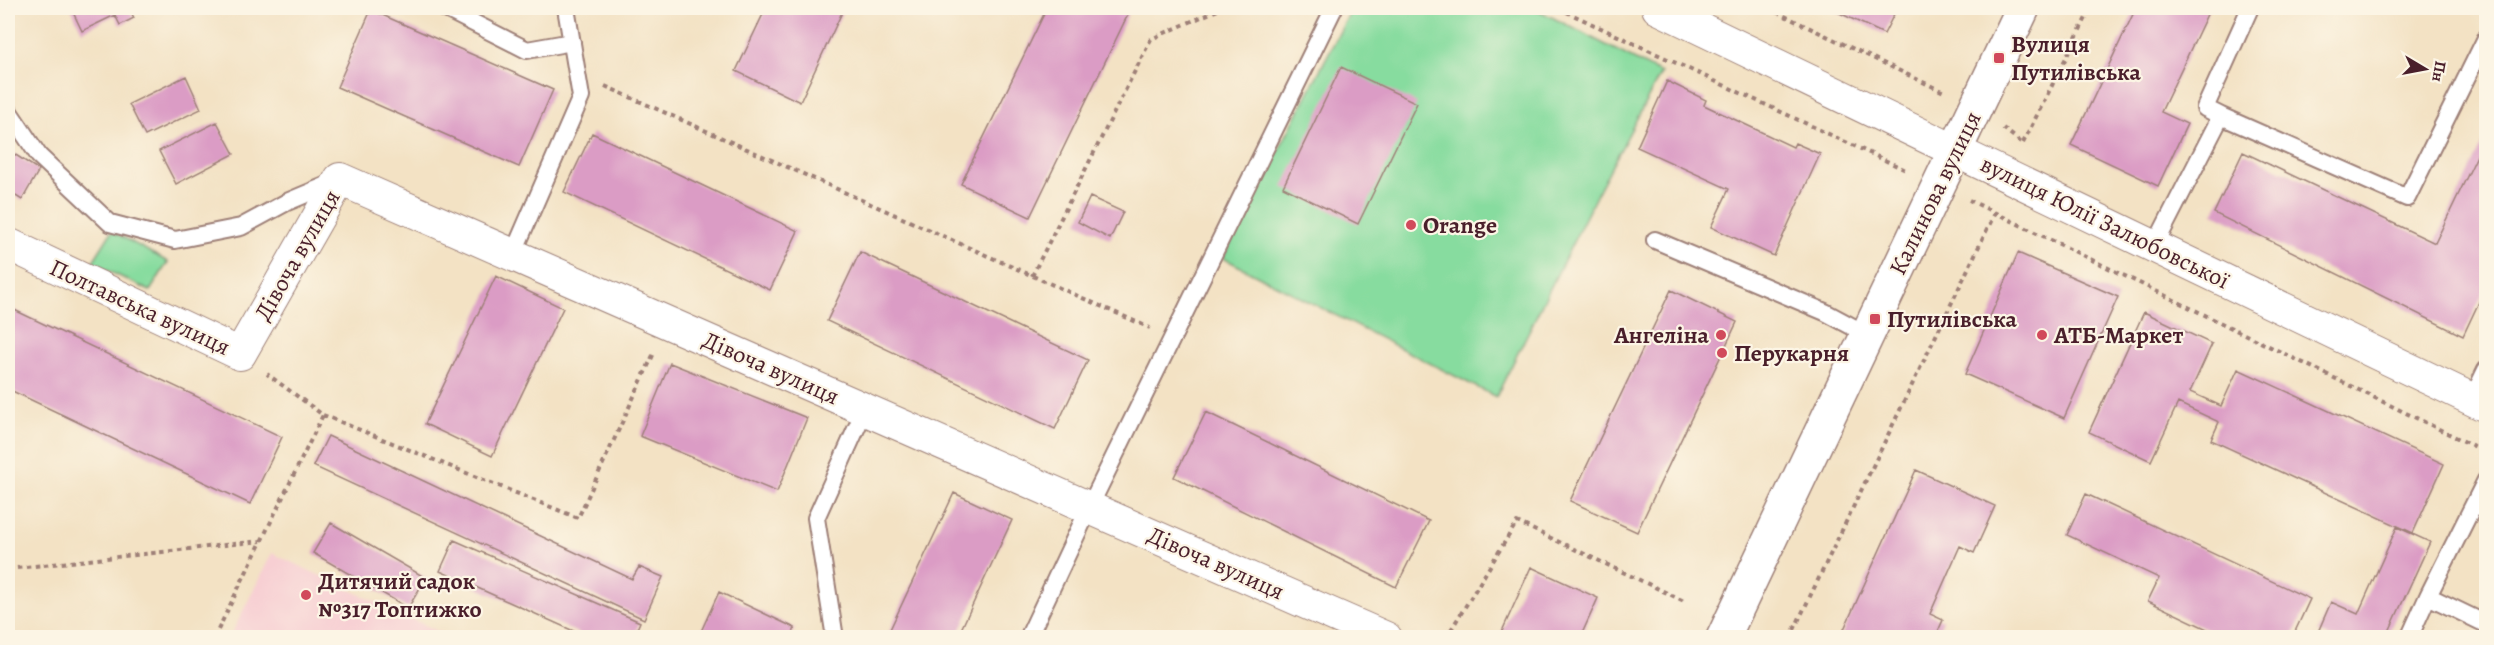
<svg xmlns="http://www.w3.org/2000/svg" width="2494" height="645" font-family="Alegreya,serif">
  <rect width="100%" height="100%" fill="#fcf5e5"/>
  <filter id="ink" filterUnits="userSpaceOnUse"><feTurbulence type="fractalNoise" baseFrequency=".0167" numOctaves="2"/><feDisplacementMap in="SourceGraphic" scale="12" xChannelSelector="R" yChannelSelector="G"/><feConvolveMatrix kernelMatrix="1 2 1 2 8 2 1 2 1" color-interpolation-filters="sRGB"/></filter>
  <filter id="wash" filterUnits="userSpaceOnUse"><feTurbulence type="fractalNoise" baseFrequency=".008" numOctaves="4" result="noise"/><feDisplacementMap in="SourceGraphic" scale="24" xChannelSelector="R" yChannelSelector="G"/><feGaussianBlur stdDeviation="1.35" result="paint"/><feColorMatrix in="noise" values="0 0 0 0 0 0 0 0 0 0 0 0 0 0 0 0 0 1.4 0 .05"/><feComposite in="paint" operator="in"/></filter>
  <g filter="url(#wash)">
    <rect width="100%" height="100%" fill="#f3e2c4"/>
    <path fill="#f7cfd3" d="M272 553 450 637H230Z"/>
    <path fill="#87dc9f" stroke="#687e65" stroke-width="1.5" d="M1352 8H1534L1661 73 1598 192 1496 397 1223 258Z
      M112 231 168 262 150 291 92 263Z"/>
    <g id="blocks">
      <path fill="#db9cc5" d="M71 8H129L134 18 120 25 115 15 82 31Z
        M766 8H844L800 102 736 71Z
        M1047 8H1131L1030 217 961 184Z
        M1829 8H1897L1884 34Z
        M2136 8H2210L2161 112 2187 124 2158 186 2071 145Z
        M371 10 553 90 519 167 337 87Z
        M1341 67 1417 103 1358 224 1283 187Z
        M186 76 201 109 145 136 129 104Z
        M1667 81 1706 100 1704 105 1793 147 1795 143 1820 154 1774 256 1711 227 1729 189 1637 147Z
        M217 122 234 154 176 184 159 151Z
        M592 133 798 231 770 290 564 192Z
        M2486 137V287L2463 336 2214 213 2243 152 2435 243Z
        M8 150 39 170 22 200 8 191Z
        M1090 197 1123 212 1110 239 1078 222Z
        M860 252 1088 360 1055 429 827 321Z
        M2018 253 2118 297 2064 418 1965 374Z
        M496 276 563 308 492 456 425 424Z
        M1671 290 1737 322 1637 532 1570 501Z
        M8 307 282 437 250 504 8 389Z
        M2144 312 2212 344 2190 392 2221 406 2238 369 2444 464 2413 533 2211 440 2219 422 2178 403 2151 461 2089 432Z
        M670 363 807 418 777 492 640 436Z
        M1206 412 1429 521 1396 587 1174 477Z
        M328 436 632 579 639 567 663 577 644 619 313 466Z
        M1916 470 1995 506 1974 553 1960 546 1930 614 1943 620 1935 638H1840Z
        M954 493 1012 520 957 638H886Z
        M2086 494 2310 599 2292 638H2226L2148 601 2159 578 2067 535Z
        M331 523 426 578 408 608 313 553Z
        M2397 527 2430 542 2386 638H2330L2318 632 2331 602 2358 614Z
        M454 540 640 622 633 638H589L440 571Z
        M1531 567 1598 598 1580 638H1499Z
        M719 592 795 628 791 638H698Z"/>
    </g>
  </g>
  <g filter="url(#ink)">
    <use href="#blocks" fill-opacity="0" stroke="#9e8078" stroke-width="1.5"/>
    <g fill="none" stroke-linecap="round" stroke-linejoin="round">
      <g stroke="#9e8078" stroke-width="20">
        <path id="service" d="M444 8 527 50 572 42
          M8 110 39 156 110 223 175 240 241 227 287 202 337 181
          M2221 116 2407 198 2486 38
          M1655 240 1825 312 1868 335
          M2154 247 2221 116 2205 108 2250 8
          M513 254 581 97 566 8
          M2472 399 2486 370
          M2486 480 2428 596 2486 624
          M835 638 816 518 865 409
          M1028 638 1089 508 1334 8
          M2409 638 2428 596"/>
      </g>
      <g stroke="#9e8078" stroke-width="34">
        <path id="minor" d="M1658 8 2486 406
          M8 244 240 354 340 179 1386 638"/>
      </g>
      <g stroke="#9e8078" stroke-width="36">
        <path id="secondary" d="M1723 638 2023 8"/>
      </g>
      <path stroke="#9e8078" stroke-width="4" stroke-dasharray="4.5 4.5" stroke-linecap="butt" d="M1558 8 1908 171
        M1768 8 1946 93
        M605 86 1150 328
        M2003 128 2023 144
        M2023 143 2091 8
        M1969 200 2486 452
        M1032 276 1151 39 1222 8
        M323 415 578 518 654 353
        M8 569 261 541
        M1792 632 1804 638
        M214 638 323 415 267 374
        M1446 638 1517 522 1684 601
        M1790 638 1996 211"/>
      <use href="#service" stroke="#fff" stroke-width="16"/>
      <use href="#minor" stroke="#fff" stroke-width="32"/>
      <use href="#secondary" stroke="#fff" stroke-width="33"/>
    </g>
  </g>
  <g fill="#d1495b" stroke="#fcf5e5" stroke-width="2">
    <rect x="1993" y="52" width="12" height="12" rx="3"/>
    <circle cx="1411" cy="225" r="6"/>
    <rect x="1869" y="313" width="12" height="12" rx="3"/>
    <circle cx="1721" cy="335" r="6"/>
    <circle cx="2042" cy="335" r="6"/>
    <circle cx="1722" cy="353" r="6"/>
    <circle cx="306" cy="595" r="6"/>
  </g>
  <g text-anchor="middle" stroke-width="4.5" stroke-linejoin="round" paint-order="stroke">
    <g font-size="24" font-weight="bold" fill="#4a1f2b" stroke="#fcf5e5" text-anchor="start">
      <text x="2011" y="52">Вулиця<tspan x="2011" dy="28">Путилівська</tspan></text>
      <text x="1423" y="233">Orange</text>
      <text x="1887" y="327">Путилівська</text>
      <text x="1709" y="343" text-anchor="end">Ангеліна</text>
      <text x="2054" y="343">АТБ-Маркет</text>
      <text x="1734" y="361">Перукарня</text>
      <text x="318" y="589">Дитячий садок<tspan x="318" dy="28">№317 Топтижко</tspan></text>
    </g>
    <g font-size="24" fill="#4a1f2b" stroke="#fcf5e5">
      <text transform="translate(1935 193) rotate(-64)" y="8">Калинова вулиця</text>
      <text transform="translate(2105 222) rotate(26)" y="8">вулиця Юлії Залюбовської</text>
      <text transform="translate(297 255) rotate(-60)" y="8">Дівоча вулиця</text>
      <text transform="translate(140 307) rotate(25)" y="8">Полтавська вулиця</text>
      <text transform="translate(771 368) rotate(24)" y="8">Дівоча вулиця</text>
      <text transform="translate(1216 563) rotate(24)" y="8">Дівоча вулиця</text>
    </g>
  </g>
  <rect width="2494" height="645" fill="none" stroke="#fcf5e5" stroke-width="30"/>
  <g transform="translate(2425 69) rotate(100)" stroke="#fcf5e5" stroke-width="4.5" paint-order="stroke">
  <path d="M0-4.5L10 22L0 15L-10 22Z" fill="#4a1f2b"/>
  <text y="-9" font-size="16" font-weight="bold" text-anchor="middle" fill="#4a1f2b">Пн</text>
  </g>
</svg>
